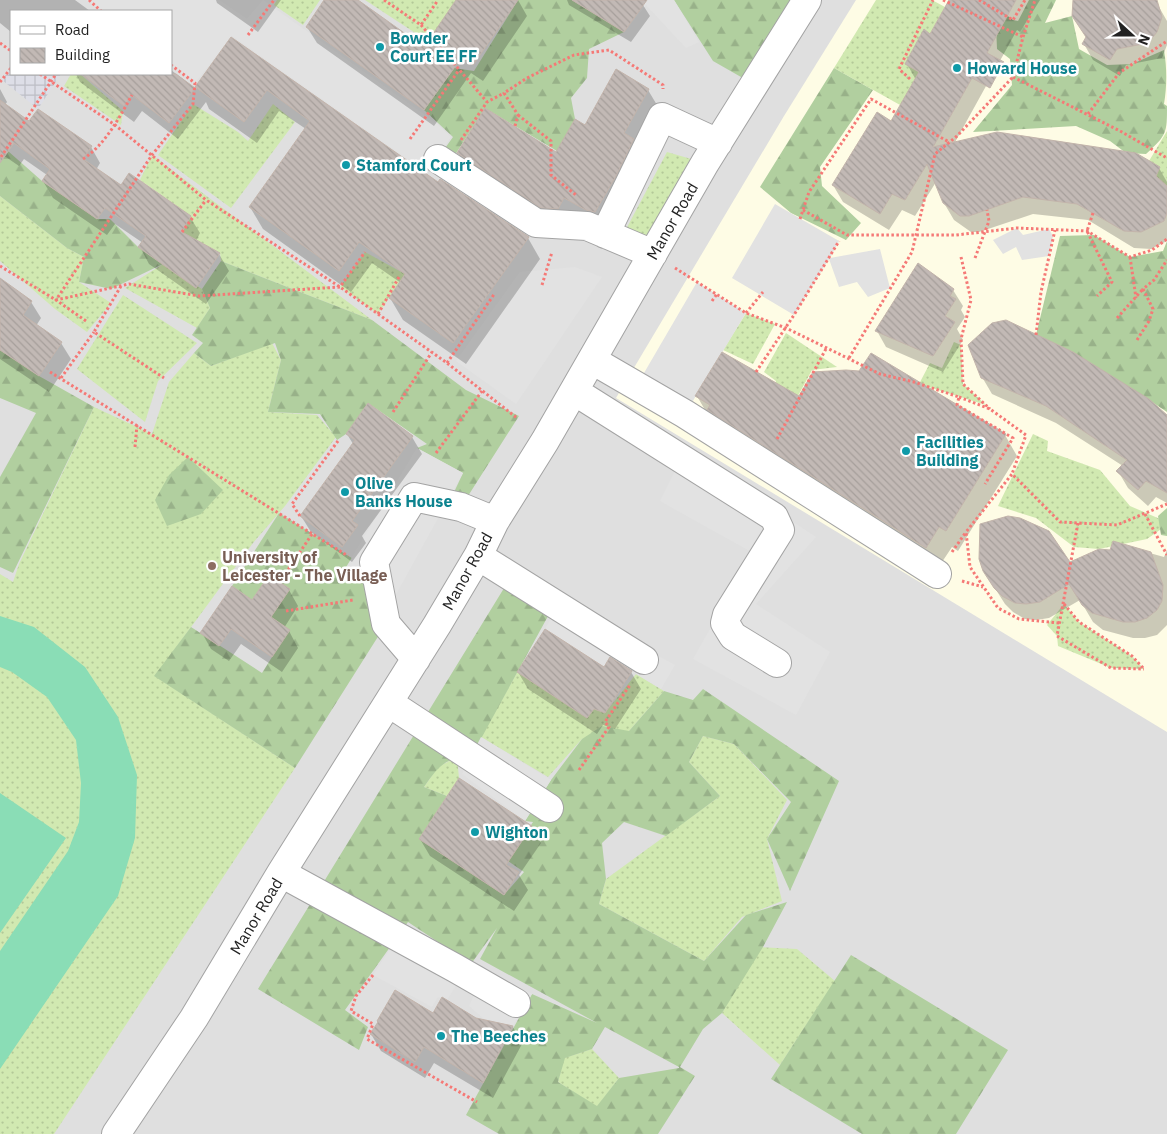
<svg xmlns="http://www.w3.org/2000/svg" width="1167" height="1134" font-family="'IBM Plex Sans',sans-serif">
  <defs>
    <pattern id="grass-dots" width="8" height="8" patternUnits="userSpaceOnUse" patternTransform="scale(1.25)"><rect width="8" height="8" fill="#d1e9b1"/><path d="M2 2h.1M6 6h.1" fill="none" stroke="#b3c898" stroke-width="1.8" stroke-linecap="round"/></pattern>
    <pattern id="forest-firs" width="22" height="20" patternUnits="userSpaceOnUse" patternTransform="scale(1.25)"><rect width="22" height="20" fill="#b1cf9f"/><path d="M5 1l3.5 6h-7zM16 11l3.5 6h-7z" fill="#98b189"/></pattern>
    <pattern id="plaza-grid" width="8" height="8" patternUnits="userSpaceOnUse" patternTransform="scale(1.25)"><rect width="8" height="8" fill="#dddee7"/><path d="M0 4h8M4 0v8" fill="none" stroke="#bdbec6"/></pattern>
    <pattern id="building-back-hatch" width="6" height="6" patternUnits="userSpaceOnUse" patternTransform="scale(1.25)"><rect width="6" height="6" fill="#c2b9b5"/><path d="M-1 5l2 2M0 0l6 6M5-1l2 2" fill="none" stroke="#a69f9b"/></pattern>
  </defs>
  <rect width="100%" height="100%" fill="#f1eee9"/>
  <path fill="#dfdfdf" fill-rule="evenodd" d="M0 0H1167V1134H0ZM11 11H171V74H11Z"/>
  <path fill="#fefce5" d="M856 0H1167V732L616 398 784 116Z"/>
  <path fill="url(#grass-dots)" d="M277 0H320L303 25 274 5Z
    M365 0H457L429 42Z
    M876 0H932L945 7 930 34 919 72 911 86 909 110 834 68Z
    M71 74H80L123 111 121 125 64 86Z
    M193 104 238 132 248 141 273 104 295 122 231 208 158 155Z
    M1167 131V187L1156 176 1160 167 1149 161Z
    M667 152 705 163 655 244 624 233Z
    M152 155 372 320 221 261 220 253 182 232 191 216 140 180Z
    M0 196 67 248 84 257 79 282 111 303 87 332 55 309 0 261Z
    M365 252 405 274 378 314 340 287Z
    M163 264 202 289 210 308 197 328 125 288Z
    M123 295 197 343 158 381 145 422 77 369Z
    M746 313 775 324 753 364 723 350Z
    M786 333 837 367 812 370 793 405 772 395 776 381 764 372Z
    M954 342 961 345 963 384 986 405 919 384 930 363 942 368Z
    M272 343 281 360 268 412 317 415 336 437 285 506 253 543 155 676 295 768 54 1134H0V574L13 582 19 564 94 407 152 434 169 382 194 353 211 366Z
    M1033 434 1048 441 1047 451 1100 470 1130 506 1167 522V525L1147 539 1099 549 1074 547 1036 518 998 506Z
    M1064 604 1079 622 1132 656 1144 669 1111 668 1058 646 1057 636 1047 625Z
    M518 671 587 718 594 706 605 713 636 674 664 691 629 731 582 739 548 777 481 737Z
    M703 736 734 744 787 800 767 839 782 901 742 917 704 961 599 904 606 879 720 796 689 762Z
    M457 757 459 778 447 796 424 787 438 767Z
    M759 947 797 949 835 981 780 1065 722 1013Z
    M592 1049 619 1078 597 1107 558 1082 564 1058Z"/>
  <path fill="url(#forest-firs)" fill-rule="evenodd" d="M518 0H572L624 32 589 49 587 78 571 98 575 119 557 151 485 108 453 158 443 151 453 137 424 110 454 68 474 71Z
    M674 0H804L755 85 713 61Z
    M1029 0H1056L1045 23 1072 16 1079 49 1107 65 1132 64 1164 50C1167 68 1167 86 1164 104L1167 106C1167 133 1167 135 1146 154L1126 153 1110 141 1076 126 973 132 1012 85 1010 59 997 49 996 25 1000 10 1013 20 1018 21Z
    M834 68 873 90 820 167 822 186 861 223 846 240 791 213 760 187Z
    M0 144 42 181 97 219H110L138 247 163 264 111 289 79 282 84 257 67 248 0 196Z
    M1094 235 1130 257 1163 251 1167 241V412L1149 400 1036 335 1060 236Z
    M221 261 372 320 466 390 519 416 461 507 448 505 463 473 417 448 427 444 368 403 346 434 337 440 320 414 268 412 281 360 275 343 211 366 194 353 203 343 192 335 210 308 202 289Z
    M0 350 39 376 94 407 13 573 0 567V477L36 413 0 398Z
    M188 457 223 490 201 514 167 526 155 500 169 475Z
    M1167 508V536L1161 535 1158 516Z
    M279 513 376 573 386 624 295 768 154 676 191 627 262 673 272 657 271 617 289 589 269 575 252 600 232 586Z
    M509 580 553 607 471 757C445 757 438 767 424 787L447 796 419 839 504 895 524 872 508 861 533 822 525 821 551 780 582 739 602 726 629 731 664 691 693 700 703 689 839 781 790 891 767 839 791 802 734 744 703 736 689 762 720 796 666 836 624 822 602 843 606 879 599 904 704 961 746 915 787 902 763 947 722 1013 703 1029 680 1067 695 1076 658 1134H499L466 1115 532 994 597 1023 480 959 497 928 471 964 408 922 345 1010 368 1027 359 1050 258 989ZM605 1027 679 1067V1068L619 1078 597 1106 558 1082 565 1058 592 1049Z
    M851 955 1008 1050 956 1134H862L771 1079Z"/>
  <path fill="#8addb6" d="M0 616 34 627 85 667 118 717 137 775 135 838 118 896 0 1069V951L68 851 79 822 81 783 76 740 47 697 12 672 0 667Z
    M0 793 66 838 0 933Z"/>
  <path fill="#e2e2e2" d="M86 0H219L247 19 263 0 436 123 451 137 427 173 232 36 195 83 171 65V11H101Z
    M639 0H674L699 42 686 48 646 5 624 32 644 4Z
    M775 204 839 241 830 258 880 249 890 288 868 297 857 282 839 287 829 259 794 315 732 278Z
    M1017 228 1023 235 1049 229 1053 236 1049 256 1022 260 1016 247 1003 254 993 240Z
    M575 267 602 277 516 404 456 361 520 272Z
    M697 282 746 313 685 414 637 385Z
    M417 448 463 473 394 598 345 569Z
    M685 451 816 537 756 604 830 652 796 715 693 659 753 553 660 501Z
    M558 606 615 642 604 667 545 629Z
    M649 651 675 665 661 689 636 674Z
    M481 737 551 780 525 821 462 774Z
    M406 925 468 966 447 1000 438 997 432 1007 373 975Z
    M486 969 532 994 513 1026 484 1019 469 1006Z"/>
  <path fill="url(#plaza-grid)" d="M11 68V74H61L38 109 2 80Z"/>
  <path fill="#0003" d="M0 0H75L90 11H11V32L0 23Z
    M216 0H281L258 32 217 3Z
    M326 0H356L424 48 457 0H518L527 16 483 81 471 73 434 126 317 43 307 27Z
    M567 0H637L643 5 650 16 631 42 569 5Z
    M952 0H1040L1020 32 1017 30 954 144 1159 168 1167 182V241L1151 249 1134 248 1088 220 1033 214 979 232H971L954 220 944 203 936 182 915 216 902 210 889 230 843 202 833 185 892 122 916 80 907 64 930 36Z
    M1074 0H1155L1167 21V45L1162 58 1126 65 1120 76 1093 60 1084 44 1087 38Z
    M232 38 439 184 528 238 540 259 466 364 403 320 390 298 401 283 372 263 351 292 263 229 250 207 306 129 279 111 257 143 209 109 206 102 178 139 142 111 134 122 80 82 76 74H171V70L196 89Z
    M0 89 7 102 5 105 30 123 91 147 100 163 96 170 121 187 190 217 200 233 196 241 219 254 229 271 206 304 149 264 140 247 143 243 115 224 107 235 53 198 43 181 47 175 24 159 19 166 0 153Z
    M648 90 657 105 603 227 551 222 467 168 458 153 557 154 585 126Z
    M0 280 31 302 41 318 36 326 61 343 71 359 49 392 0 359Z
    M953 290 963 306 961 310 965 317 957 329 963 340 943 372 886 347 877 331Z
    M871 355 1005 435 1017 456 958 551 952 547 938 568 709 417 697 396 799 397 860 373Z
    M982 377 1167 417V503L1156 497 1148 506 1128 488 1118 471 1123 466 1056 423 992 394Z
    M347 434 412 437 422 454 362 536 366 543 352 562 311 532 301 516 353 444Z
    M1114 543 1164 557 1167 550V625L1157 635 1145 638H1133L1103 630 1093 622 1080 600 1049 618 1036 620 1025 619 1013 612 1005 604 984 571 1069 564 1111 551Z
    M289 590 298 606 284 628 289 631 298 648 282 672 241 644 229 661 211 649 202 633 252 601Z
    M611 659 631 672 641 689 615 729 603 725 597 734 528 689 518 672 604 669Z
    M531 827 541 843 519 875 528 890 514 911 430 856 420 839Z
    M433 1014 475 1019 513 1027 522 1044 493 1098 434 1063 425 1078 381 1051 371 1034Z"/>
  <path fill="url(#building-back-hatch)" stroke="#c3b4ab" d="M324 0H358L424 47 456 0H518L473 65 462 57 424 110 306 27Z
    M572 0H647L624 32Z
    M949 0H1016L987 53 1004 62 990 88 972 78 933 147 997 132 1136 153 1160 167 1156 176 1167 186V213L1164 221 1141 232 1124 231 1077 204 1023 197 969 216H960L943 203 927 164 905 200 892 194 880 214 832 185 877 112 891 121 919 72 905 64 924 29 930 34Z
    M1073 0H1157L1162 17 1157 32 1148 43 1117 49 1110 60 1082 44 1086 37 1072 16Z
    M231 37 438 182 440 179 529 237 453 343 389 298 405 274 359 242 339 271 249 207 310 121 267 90 244 122 195 87Z
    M616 69 649 89 624 133 634 139 616 176 595 212 586 210 564 198 558 209 541 208 457 153 485 108 556 152 575 119 585 125Z
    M81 74H176L195 88 169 123 132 95 124 106Z
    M0 100 29 121 38 109 92 146 83 159 121 185 129 173 191 216 182 232 220 253 196 288 138 247 146 236 105 208 97 219 42 181 50 169 14 143 0 163Z
    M918 263 954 289 950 296 956 299 945 316 955 322 933 356 875 331Z
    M0 278 32 301 23 315 62 342 39 376 0 350Z
    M1006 320 1073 352 1149 399 1167 415V493L1146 481 1138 490 1116 471 1127 460 1046 406 981 378 968 345 992 323Z
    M722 352 799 396 813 372 846 370 859 371 871 353 1006 434 946 531 939 527 926 548 707 410 710 405 695 396Z
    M368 403 413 436 352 521 358 525 342 547 300 516 355 440 346 434Z
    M1008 516 1020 518 1049 531 1070 562 1099 549 1110 550 1113 541 1151 552 1163 585 1162 601 1157 610 1147 618 1135 622H1123L1092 613 1082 605 1069 584 1040 602 1026 604 1015 603 1002 596 994 588 983 571 979 559 980 524Z
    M269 575 290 589 271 617 290 630 272 657 231 629 219 646 200 633 232 586 252 600Z
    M545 629 604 667 610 657 632 671 605 713 594 709 587 718 517 672Z
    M459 778 532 826 506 865 519 872 504 895 419 839Z
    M395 990 433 1013 442 997 476 1018 513 1026 483 1083 424 1047 415 1062 370 1034 378 1022 377 1021Z"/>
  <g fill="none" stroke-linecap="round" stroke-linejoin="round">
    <g stroke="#a3a3a3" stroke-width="30">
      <path id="minor" d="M438 159 536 223 587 226 653 254
        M605 234 662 117 718 143
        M592 360 685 414 937 574
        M574 391 774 517 780 530 727 615 725 623 733 636 777 663
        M478 556 644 660
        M416 659 386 624 374 562 414 497 461 507 495 521
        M389 703 549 808
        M281 873 455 968 516 1003
        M116 1134 194 1018 281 873 437 625 478 556 495 521 545 441 705 163 807 0"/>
    </g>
    <path stroke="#f57976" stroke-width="3" stroke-dasharray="2.5 2.5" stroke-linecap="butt" d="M89 0 101 11
      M384 0 421 25 438 0
      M943 0 1023 37
      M979 0 1013 20 1025 0
      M421 25 487 102
      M248 35 274 0
      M0 43 11 51
      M40 74 115 125 206 200 340 287 447 363 517 418
      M1013 77 1120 131 1167 158
      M910 79 899 69 933 0
      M0 82 11 68
      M1088 114 1119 73 1167 41
      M518 115 551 141V175L576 195V197
      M515 126 518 115 504 93 527 78 574 55 609 50 663 85V89
      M410 139 459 70
      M461 140 487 102 504 93
      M1 157 56 74
      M83 159C105 145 119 118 132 95
      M803 210 847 235H956L1017 228 1087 231 1130 257 1152 250 1167 239
      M1093 213 1087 231 1112 282 1097 296
      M800 219 809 192 871 99 949 142
      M182 232 206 200
      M961 257 971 300 961 339 963 384 990 409
      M1130 257 1136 298
      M975 258 989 221 987 210
      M0 266 56 300 129 284 199 296 340 287 365 252
      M675 268 746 313 786 328 880 374 914 382 959 397 957 405 1013 438 985 484
      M542 285 552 252
      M121 286 94 332 164 378
      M712 301 717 294
      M746 313 763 292
      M378 314 399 277
      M1117 318 1143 289
      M86 321 56 300 152 155 193 104 195 83 171 65
      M1036 335 1041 292 1055 230
      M1137 340 1149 321 1153 309 1143 289 1154 280 1167 260
      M849 358 912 252 935 154 957 136 1013 77 1023 37 1035 0
      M447 363 495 293
      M50 372 348 556
      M756 372 794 315 839 241
      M61 378 94 332
      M959 397 990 409 1026 435 1012 474
      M393 412 432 352
      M777 439 827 347
      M135 447 137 425
      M436 453 482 391
      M1145 514 1167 555
      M300 516 292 504 338 441
      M1078 523 1057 636 1111 668 1144 669
      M952 552 966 532
      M962 581 983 587
      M280 582 312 534
      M1064 604 1079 622 1132 656 1144 669
      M286 611 353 600
      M1059 623 1019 619 998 608 970 567 966 532 1012 474 1060 522 1117 525 1167 504
      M579 770 609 727 605 722 630 685
      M373 975 356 996 351 1011 373 1024 367 1039 477 1102"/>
    <use href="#minor" stroke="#fff" stroke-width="28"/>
  </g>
  <g fill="#0f9aa8" stroke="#fff" stroke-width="2">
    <circle cx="380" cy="47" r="5"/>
    <circle cx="957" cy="68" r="5"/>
    <circle cx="346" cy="165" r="5"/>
    <circle cx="906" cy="451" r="5"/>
    <circle cx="345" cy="492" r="5"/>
    <circle cx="475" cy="832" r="5"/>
    <circle cx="441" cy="1036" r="5"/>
  </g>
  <circle fill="#8d6e63" stroke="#fff" stroke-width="2" cx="212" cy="566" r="5"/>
  <g text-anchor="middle" stroke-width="5" stroke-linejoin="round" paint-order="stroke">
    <g font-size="16" font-weight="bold" fill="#0d838f" stroke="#fff" text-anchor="start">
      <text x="390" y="44">Bowder<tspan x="390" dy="18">Court EE FF</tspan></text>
      <text x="967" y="74">Howard House</text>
      <text x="356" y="171">Stamford Court</text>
      <text x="916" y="448">Facilities<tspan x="916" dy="18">Building</tspan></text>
      <text x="355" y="489">Olive<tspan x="355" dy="18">Banks House</tspan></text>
      <text x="485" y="838">Wighton</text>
      <text x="451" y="1042">The Beeches</text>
    </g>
    <g font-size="16" fill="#222" stroke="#fff">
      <text transform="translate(672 221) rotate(-60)" y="6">Manor Road</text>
      <text transform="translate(467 571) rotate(-61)" y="6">Manor Road</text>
      <text transform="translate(256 916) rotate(-59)" y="6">Manor Road</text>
    </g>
    <g font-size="16" font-weight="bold" fill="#785e54" stroke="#fff" text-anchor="start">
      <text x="222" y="563">University of<tspan x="222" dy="18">Leicester - The Village</tspan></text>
    </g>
  </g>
  <rect x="10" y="10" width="162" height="65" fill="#ffffff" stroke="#a7a7a7"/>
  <rect x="20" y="26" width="25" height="8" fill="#ffffff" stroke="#a7a7a7"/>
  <text x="55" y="35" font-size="15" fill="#222222">Road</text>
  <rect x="20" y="48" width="25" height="15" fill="url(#building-back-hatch)" stroke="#a7a7a7"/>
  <text x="55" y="60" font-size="15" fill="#222222">Building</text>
  <g transform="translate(1132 35) rotate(111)" stroke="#ffffff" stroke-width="4" paint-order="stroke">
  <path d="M0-4L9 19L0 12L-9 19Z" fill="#222222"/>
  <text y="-8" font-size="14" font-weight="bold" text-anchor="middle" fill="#222222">N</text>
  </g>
</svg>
